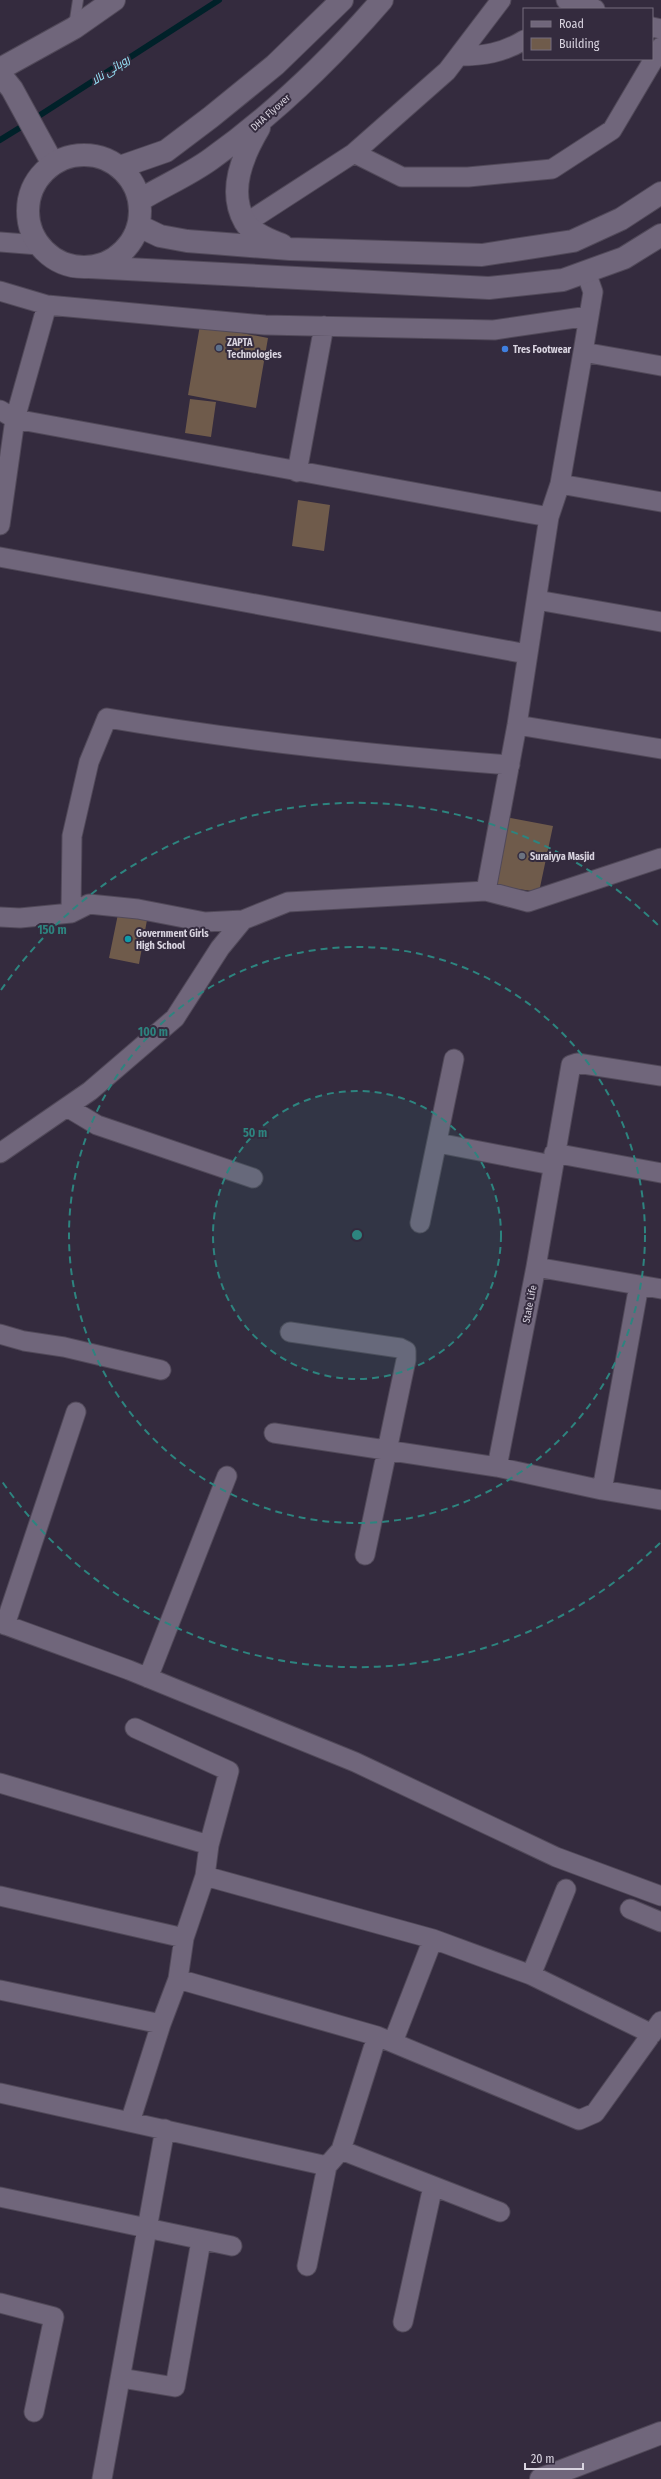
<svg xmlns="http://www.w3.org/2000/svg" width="661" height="2479" font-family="'Fira Sans Condensed',Cairo,sans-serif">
  <rect width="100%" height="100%" fill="#342b3e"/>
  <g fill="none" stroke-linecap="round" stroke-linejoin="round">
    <path stroke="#002129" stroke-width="6" d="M34 119 219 0
      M0 140 26 124"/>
  </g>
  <path fill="#6f5b4b" d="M200 325 268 338 256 408 188 395Z
    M190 399 216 402 211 437 185 433Z
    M298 500 330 505 324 551 292 546Z
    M506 817 553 826 539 892 492 885Z
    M118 914 147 920 139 964 109 958Z"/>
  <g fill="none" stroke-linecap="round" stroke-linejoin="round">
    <g stroke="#514959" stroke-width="12">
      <path id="service" d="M74 26 78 0"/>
    </g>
    <g stroke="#514959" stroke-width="21">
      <path id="minor" d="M566 0 595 9
        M652 27 661 29
        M459 56C483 56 503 53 524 40
        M354 153 402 177H468L552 169 612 130 661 47
        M246 223 354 153 447 71 501 0
        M0 242 39 245
        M0 291 47 305 265 325 494 330 589 316
        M583 352 593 292 586 272
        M0 410 15 419 549 517
        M297 472 324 326
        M560 484 661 502
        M0 525 15 419 47 305
        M0 557 527 654
        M537 600 661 622
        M517 725 661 749
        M486 891 517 725 549 517 560 484 583 352 661 366
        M71 913 72 836 89 762 107 718C240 741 375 755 510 765
        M0 917 20 918 71 913 89 904 138 909 205 922 243 920
        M67 1107 97 1125 253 1178
        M438 1143 552 1165
        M0 1153 90 1091 175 1018 220 948 243 920 288 902 486 891 528 902 661 858
        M554 1153 661 1173
        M420 1223 454 1059
        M536 1267 661 1289
        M290 1332 400 1348 406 1351V1360L365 1555
        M0 1334 24 1341 64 1347 161 1370
        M274 1433 497 1467 602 1490 661 1500
        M497 1467 536 1267 571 1065 577 1063 661 1076
        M602 1490 639 1285
        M0 1623 129 1670 355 1762 556 1857 661 1896
        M5 1625 76 1412
        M148 1678 227 1476
        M0 1783 209 1845
        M205 1876 433 1939 531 1975 652 2034
        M0 1896 184 1938
        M630 1909 661 1922
        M531 1975 566 1889
        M178 1979 377 2036 579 2120 595 2113 661 2021
        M0 1990 161 2024
        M393 2042 433 1939
        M0 2093 327 2166 341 2150 500 2212
        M130 2122 161 2024 178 1979 184 1938 205 1876 209 1845 229 1771 135 1728
        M341 2150 377 2036
        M0 2197 232 2246
        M307 2266 327 2166
        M0 2303 54 2317 34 2412
        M403 2322 433 2186
        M121 2378 175 2387 201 2241
        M102 2479 165 2129"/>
    </g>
    <g stroke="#514959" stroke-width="24">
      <path id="tertiary" d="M0 69 74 28 114 0
        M0 74 12 89 53 164"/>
    </g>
    <g stroke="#514959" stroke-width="24">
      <path id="secondary" d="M259 128C243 155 227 191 245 222 252 234 270 240 282 245
        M28 211a56 56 0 1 1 112 0a56 56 0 1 1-112 0Z
        M120 167 166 151 211 117 275 65 342 0
        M140 200C163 186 189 175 211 159 274 114 331 59 382 0
        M139 226 160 236 187 241 290 249 482 255 573 241 621 219 661 193
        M89 267 489 288 563 280 624 258 661 235
        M541 2479 661 2433"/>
    </g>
    <use href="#service" stroke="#70667b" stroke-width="10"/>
    <use href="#minor" stroke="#70667b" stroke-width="19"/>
    <use href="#tertiary" stroke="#70667b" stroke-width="22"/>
    <use href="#secondary" stroke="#70667b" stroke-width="22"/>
  </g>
  <circle cx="357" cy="1235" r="144" fill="#2d847f" fill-opacity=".12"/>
  <g fill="none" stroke="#2d847f" stroke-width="2" stroke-dasharray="7 5">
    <circle cx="357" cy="1235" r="144"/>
    <circle cx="357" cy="1235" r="288"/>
    <path d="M660 1543A432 432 0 0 1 1 1480M1 990A432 432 0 0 1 660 927"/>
  </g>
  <circle fill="#5c6f8a" stroke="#342b3e" stroke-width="1.5" cx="219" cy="348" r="4"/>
  <circle fill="#3f7fe0" stroke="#342b3e" stroke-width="1.5" cx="505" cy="349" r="4"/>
  <circle fill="#6b7280" stroke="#342b3e" stroke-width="1.5" cx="522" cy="856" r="4"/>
  <circle fill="#0f9aa8" stroke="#342b3e" stroke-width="1.5" cx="128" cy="939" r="4"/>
  <g text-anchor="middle" stroke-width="4" stroke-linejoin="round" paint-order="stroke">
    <g font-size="10" fill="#d9d4e0" stroke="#342b3e">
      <text transform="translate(270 112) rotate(-42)" y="4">DHA Flyover</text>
      <text transform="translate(529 1304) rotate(-79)" y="4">State Life</text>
    </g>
    <g font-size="10" font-weight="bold" fill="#d9d4e0" stroke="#342b3e" text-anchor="start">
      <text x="227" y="346">ZAPTA<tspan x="227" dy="12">Technologies</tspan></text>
      <text x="513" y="353">Tres Footwear</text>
      <text x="530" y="860">Suraiyya Masjid</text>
      <text x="136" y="937">Government Girls<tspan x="136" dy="12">High School</tspan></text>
    </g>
    <g font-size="11" font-style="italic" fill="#9beaff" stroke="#342b3e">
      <text transform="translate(110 70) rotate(-33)" y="4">روہائی نالا</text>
    </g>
  </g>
  <circle cx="357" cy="1235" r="6" fill="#2d847f" stroke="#342b3e" stroke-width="2"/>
  <g font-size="12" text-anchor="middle" font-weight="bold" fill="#2d847f" stroke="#342b3e" stroke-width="4" stroke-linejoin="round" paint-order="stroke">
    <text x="52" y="934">150 m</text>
    <text x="153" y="1036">100 m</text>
    <text x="255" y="1137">50 m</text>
  </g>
  <rect x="523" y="8" width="130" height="52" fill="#342b3e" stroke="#766f7f"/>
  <rect x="531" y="21" width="20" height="6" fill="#70667b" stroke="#766f7f"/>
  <text x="559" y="28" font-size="12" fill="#d9d4e0">Road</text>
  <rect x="531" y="38" width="20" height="12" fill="#6f5b4b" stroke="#766f7f"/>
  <text x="559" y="48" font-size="12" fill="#d9d4e0">Building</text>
  <path d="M525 2463v6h58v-6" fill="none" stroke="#d9d4e0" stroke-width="2"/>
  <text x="531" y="2463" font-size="12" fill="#d9d4e0" stroke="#342b3e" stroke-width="3" paint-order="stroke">20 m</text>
</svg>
